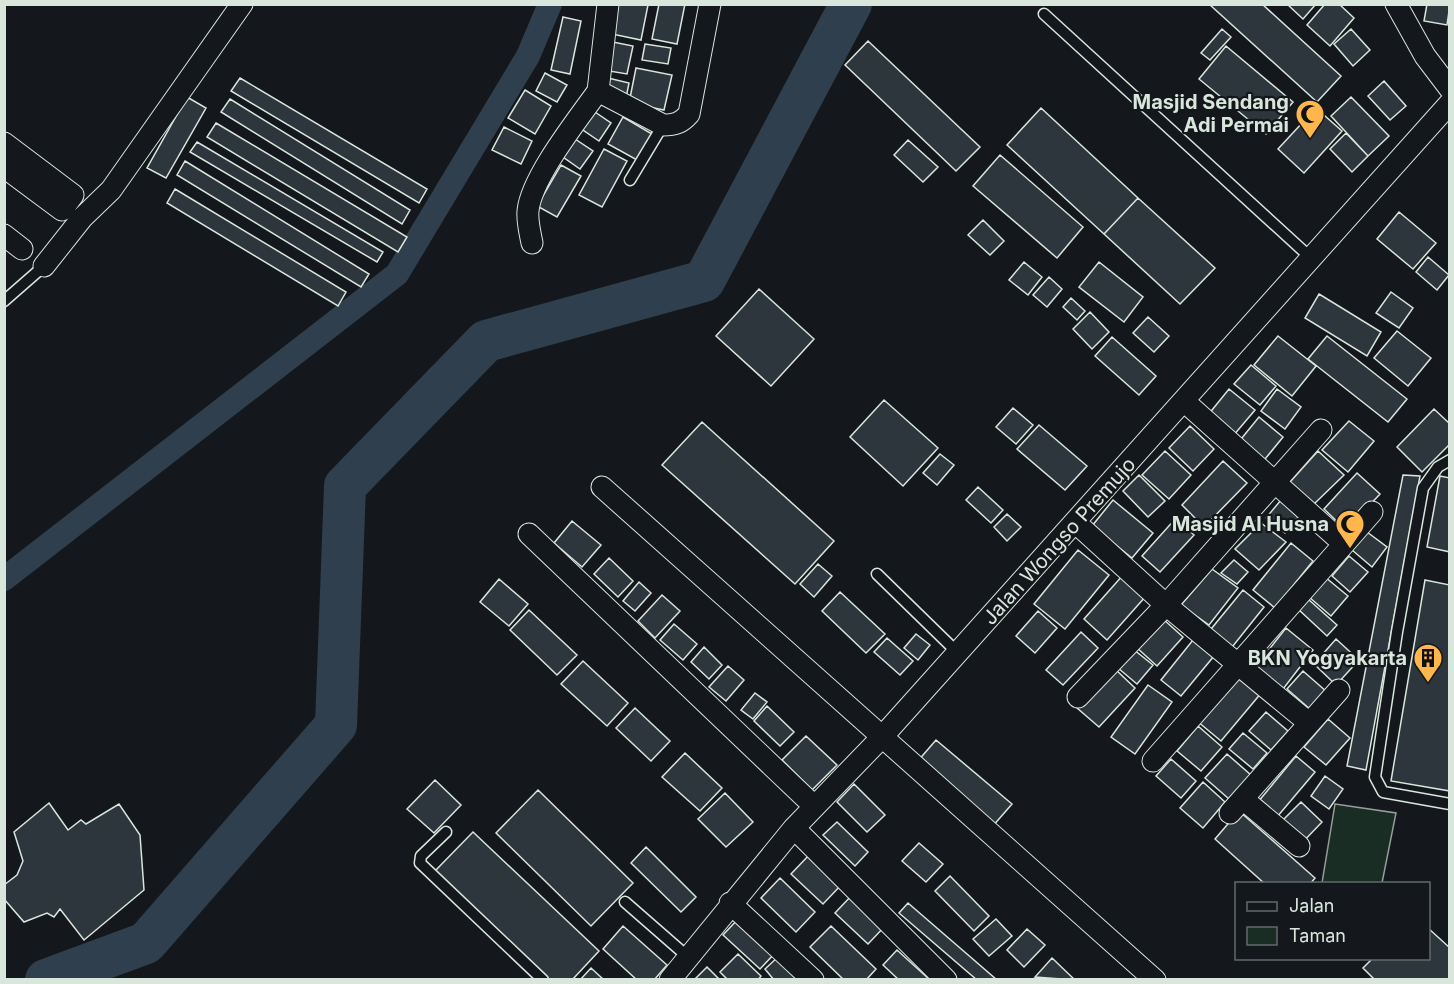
<svg xmlns="http://www.w3.org/2000/svg" width="1454" height="984" font-family="Inter,sans-serif">
  <rect width="100%" height="100%" fill="#14181c"/>
  <path fill="#1a2d24" stroke="#939e99" stroke-width="1.5" d="M1335 804 1396 813 1382 883H1322Z"/>
  <g fill="none" stroke-linecap="round" stroke-linejoin="round">
    <path stroke="#2f3f4d" stroke-width="24" d="M4 579 397 274 528 56 550 4"/>
    <path stroke="#2f3f4d" stroke-width="42" d="M46 980 146 943 336 725 345 486 486 341 704 281 851 4"/>
  </g>
  <path fill="#2c363c" stroke="#d8e6dc" stroke-width="1.5" d="M612 4 648 5 641 40 607 33Z
    M659 4H685L677 44 652 39Z
    M1209 4H1262L1341 76 1317 102Z
    M1287 4H1316L1303 19Z
    M1325 4H1339L1354 18 1330 46 1307 25Z
    M1427 4H1450L1447 25 1424 21Z
    M563 17 581 21 570 74 551 70Z
    M1222 29 1231 37 1210 60 1201 53Z
    M1351 29 1370 50 1353 66 1334 44Z
    M608 41 633 46 627 74 603 70Z
    M868 41 980 147 956 171 845 65Z
    M645 44 671 48 668 64 642 60Z
    M1226 46 1293 102 1266 134 1199 79Z
    M636 68 672 75 664 110 629 103Z
    M545 73 567 85 557 102 536 91Z
    M240 78 427 189 419 203 231 91Z
    M608 78 629 83 626 98 605 93Z
    M1384 81 1406 106 1390 120 1368 96Z
    M525 90 551 106 535 134 508 118Z
    M187 97 206 108 166 178 147 168Z
    M1351 97 1389 136 1368 156 1331 116Z
    M230 99 410 210 402 224 221 112Z
    M1041 108 1138 198 1104 234 1007 145Z
    M1316 108 1342 131 1304 173 1278 149Z
    M592 110 611 123 599 141 580 128Z
    M623 117 652 134 637 160 608 144Z
    M216 123 407 237 398 252 207 137Z
    M504 127 532 141 521 164 492 150Z
    M1346 133 1368 156 1352 172 1330 149Z
    M575 139 593 151 580 169 563 157Z
    M908 140 938 167 923 182 894 155Z
    M197 142 383 252 377 262 190 152Z
    M604 149 627 161 602 207 579 195Z
    M1000 155 1083 227 1057 258 973 186Z
    M185 161 369 274 361 287 177 175Z
    M561 165 581 176 557 217 537 206Z
    M175 189 346 292 338 306 167 203Z
    M1138 198 1215 268 1180 304 1104 234Z
    M1399 212 1436 243 1413 269 1377 239Z
    M983 220 1004 241 990 255 968 235Z
    M1428 257 1449 275 1437 290 1416 272Z
    M1024 262 1042 277 1028 295 1009 280Z
    M1099 262 1143 297 1124 322 1079 287Z
    M1049 277 1062 289 1047 307 1033 295Z
    M759 289 814 339 771 386 716 336Z
    M1391 292 1413 308 1399 328 1376 313Z
    M1319 294 1381 332 1367 356 1305 318Z
    M1071 298 1085 311 1077 320 1063 307Z
    M1090 312 1109 332 1092 349 1073 329Z
    M1148 317 1169 336 1154 352 1133 333Z
    M1397 331 1431 358 1408 386 1374 358Z
    M1278 336 1316 366 1292 396 1254 365Z
    M1327 336 1407 399 1388 422 1308 359Z
    M1112 337 1156 376 1139 395 1095 356Z
    M1251 365 1276 386 1260 405 1234 384Z
    M1229 389 1255 410 1233 436 1208 415Z
    M1277 389 1301 407 1285 429 1261 411Z
    M884 400 938 448 903 486 850 437Z
    M1013 408 1033 425 1016 444 996 427Z
    M1434 409 1450 424V444L1422 472 1397 447Z
    M1259 417 1283 437 1261 464 1237 444Z
    M1349 421 1374 441 1348 472 1322 450Z
    M702 422 834 541 795 584 662 465Z
    M1039 425 1087 466 1065 490 1017 449Z
    M1190 426 1214 449 1193 471 1169 448Z
    M1165 451 1191 475 1169 499 1142 475Z
    M1318 451 1344 475 1313 505 1290 482Z
    M940 454 954 465 937 485 923 473Z
    M1223 461 1247 483 1204 527 1182 505Z
    M1357 473 1380 494 1346 530 1324 509Z
    M1139 475 1165 501 1148 517 1123 491Z
    M1403 475 1420 476 1366 770 1347 766Z
    M1440 476 1450 478V552L1427 547Z
    M978 487 1003 510 991 523 966 500Z
    M1113 500 1153 533 1132 558 1092 526Z
    M1281 500 1299 516 1285 533 1266 518Z
    M1007 514 1021 527 1007 541 994 527Z
    M1176 518 1194 535 1160 572 1142 556Z
    M572 521 601 545 582 567 554 543Z
    M1261 523 1286 542 1259 570 1235 549Z
    M1367 532 1387 547 1372 567 1352 550Z
    M1291 543 1313 561 1275 608 1253 590Z
    M1078 550 1109 575 1065 629 1034 604Z
    M1349 556 1368 572 1350 592 1332 576Z
    M609 558 633 581 618 597 594 574Z
    M1234 560 1248 572 1237 584 1221 573Z
    M818 564 832 576 814 597 800 584Z
    M1212 569 1238 588 1209 625 1181 605Z
    M1123 575 1146 596 1107 640 1084 619Z
    M1325 577 1348 596 1331 616 1309 597Z
    M499 579 528 604 509 626 480 602Z
    M1425 580 1450 585V791L1391 781Z
    M639 582 651 593 635 611 623 601Z
    M1243 590 1264 607 1229 651 1207 634Z
    M840 592 885 634 866 653 822 611Z
    M662 595 680 611 655 638 638 621Z
    M1308 599 1337 625 1327 636 1298 609Z
    M529 610 577 655 557 675 510 630Z
    M1038 611 1057 628 1035 653 1016 636Z
    M1162 618 1183 637 1157 666 1136 647Z
    M674 624 697 644 683 660 660 640Z
    M1286 628 1313 650 1280 693 1252 671Z
    M1081 632 1098 648 1063 685 1046 670Z
    M916 634 930 645 918 660 904 648Z
    M887 638 913 661 900 675 874 652Z
    M1336 639 1359 660 1336 685 1314 664Z
    M1193 640 1214 656 1181 696 1161 680Z
    M704 647 722 665 709 679 691 662Z
    M1133 649 1153 665 1137 684 1118 668Z
    M583 661 628 703 607 726 561 684Z
    M728 666 744 680 726 701 709 687Z
    M1114 668 1135 688 1099 727 1077 708Z
    M1303 671 1327 692 1311 710 1287 689Z
    M1239 672 1262 692 1221 741 1197 721Z
    M1148 685 1172 702 1135 754 1111 737Z
    M755 693 767 702 753 719 741 710Z
    M767 706 794 732 780 746 754 721Z
    M635 708 670 741 651 761 616 728Z
    M1266 712 1288 731 1271 750 1249 731Z
    M1328 719 1350 738 1326 765 1304 747Z
    M1198 726 1222 747 1201 771 1177 751Z
    M1243 733 1267 753 1253 769 1229 749Z
    M806 736 837 765 812 790 782 760Z
    M936 740 1012 804 992 827 917 762Z
    M685 753 722 788 700 811 662 777Z
    M1227 754 1251 775 1229 799 1205 778Z
    M1296 756 1315 772 1277 817 1258 802Z
    M1171 759 1196 781 1181 798 1156 776Z
    M1325 776 1343 789 1329 809 1311 796Z
    M435 780 461 805 434 833 407 809Z
    M1203 782 1225 802 1203 828 1180 808Z
    M854 784 885 815 867 832 837 802Z
    M538 790 633 883 591 926 496 833Z
    M725 793 753 822 726 847 698 819Z
    M1301 802 1322 822 1299 846 1278 825Z
    M49 803 68 830 81 820 86 824 119 804 140 835 144 890 84 940 60 909 54 917 47 913 24 922 4 899V885L17 875 23 861 14 832Z
    M1239 811 1315 878 1310 884H1265L1215 839Z
    M837 822 868 852 855 866 823 835Z
    M473 832 599 951 572 980H549L435 871Z
    M919 843 943 864 926 882 902 861Z
    M646 847 696 897 681 912 631 863Z
    M811 853 843 883 823 904 791 874Z
    M950 876 989 916 974 931 935 891Z
    M780 878 815 912 796 932 761 898Z
    M853 894 886 925 868 944 835 913Z
    M908 903 997 980H977L899 913Z
    M739 918 776 952 760 969 723 935Z
    M996 919 1012 936 989 956 973 939Z
    M623 926 667 965 654 980H637L603 949Z
    M831 926 876 969 866 980H844L810 947Z
    M1428 928 1450 948V980H1375L1363 968 1373 958H1428Z
    M1027 929 1045 945 1024 967 1007 950Z
    M897 950 930 980H899L883 965Z
    M738 954 761 976 758 980H728L720 972Z
    M780 955 804 980H774L765 969Z
    M1052 958 1075 980 1035 977Z
    M707 967 720 980H694Z
    M591 968 604 980H580Z"/>
  <g fill="none" stroke-linecap="round" stroke-linejoin="round">
    <g stroke="#d8e6dc" stroke-width="13">
      <path id="lane" d="M1044 14 1311 258
        M630 180 663 125
        M4 301 44 266
        M1450 460 1438 467 1423 488 1397 632 1375 777 1383 792 1450 804
        M877 574 958 653
        M446 832 421 856 420 863 543 980
        M625 902 688 957"/>
    </g>
    <g stroke="#d8e6dc" stroke-width="23">
      <path id="street" d="M608 4 598 91 663 125C675 125 681 123 689 114L710 4
        M1396 4 1425 56 1450 89
        M4 143 73 195 62 210 4 167
        M4 235 22 249
        M532 243C530 233 527 221 528 211 531 178 578 119 598 91
        M44 266 82 218 111 190 242 4
        M602 487 1155 980
        M1076 523 1166 605 1309 723
        M529 534 814 806
        M1344 544 1372 512
        M1078 697 1166 605 1321 430
        M1153 761 1344 544 1185 402
        M1243 799 1299 846
        M1230 813 1339 690
        M794 828 946 980
        M730 903 813 980
        M670 980 794 828 882 737 1450 103"/>
    </g>
    <use href="#lane" stroke="#14181c" stroke-width="10"/>
    <use href="#street" stroke="#14181c" stroke-width="21"/>
  </g>
  <defs>
    <g id="mosque-pin" transform="scale(1.5)"><path d="M0 17L-7.5 6A9.5 9.5 0 1 1 7.5 6Z" fill="#ffb74d" stroke="#14181c"/><path d="M3.5-4.9A6 6 0 1 0 3.5 4.9A5 5 0 1 1 3.5-4.9Z" fill="#111"/></g>
    <g id="building-pin" transform="scale(1.5)"><path d="M0 17L-7.5 6A9.5 9.5 0 1 1 7.5 6Z" fill="#ffb74d" stroke="#14181c"/><path d="M-4-6H4V6H1V3H-1V6H-4ZM-2.5-4.3h1.7v1.8h-1.7ZM.8-4.3h1.7v1.8H.8ZM-2.5-1h1.7V.8h-1.7ZM.8-1h1.7V.8H.8Z" fill="#111"/></g>
  </defs>
  <g fill-rule="evenodd">
    <use href="#mosque-pin" x="1310" y="114"/>
    <use href="#mosque-pin" x="1350" y="524"/>
    <use href="#building-pin" x="1428" y="658"/>
  </g>
  <g text-anchor="middle" stroke-width="4.5" stroke-linejoin="round" paint-order="stroke">
    <g font-size="20" font-weight="bold" fill="#d8e6dc" stroke="#14181c" text-anchor="end">
      <text x="1289" y="109">Masjid Sendang<tspan x="1289" dy="23">Adi Permai</tspan></text>
      <text x="1329" y="531">Masjid Al Husna</text>
      <text x="1407" y="665">BKN Yogyakarta</text>
    </g>
    <g font-size="20" fill="#d8e6dc" stroke="#14181c">
      <text transform="translate(1059 541) rotate(-48)" y="7">Jalan Wongso Premujo</text>
    </g>
  </g>
  <rect width="1454" height="984" fill="none" stroke="#d8e6dc" stroke-width="12"/>
  <rect x="1235" y="882" width="195" height="78" fill="#14181c" stroke="#626a69" stroke-width="1.5"/>
  <rect x="1247" y="902" width="30" height="9" fill="#14181c" stroke="#626a69" stroke-width="1.5"/>
  <text x="1289" y="912" font-size="18" fill="#d8e6dc">Jalan</text>
  <rect x="1247" y="927" width="30" height="18" fill="#1a2d24" stroke="#626a69" stroke-width="1.5"/>
  <text x="1289" y="942" font-size="18" fill="#d8e6dc">Taman</text>
</svg>
